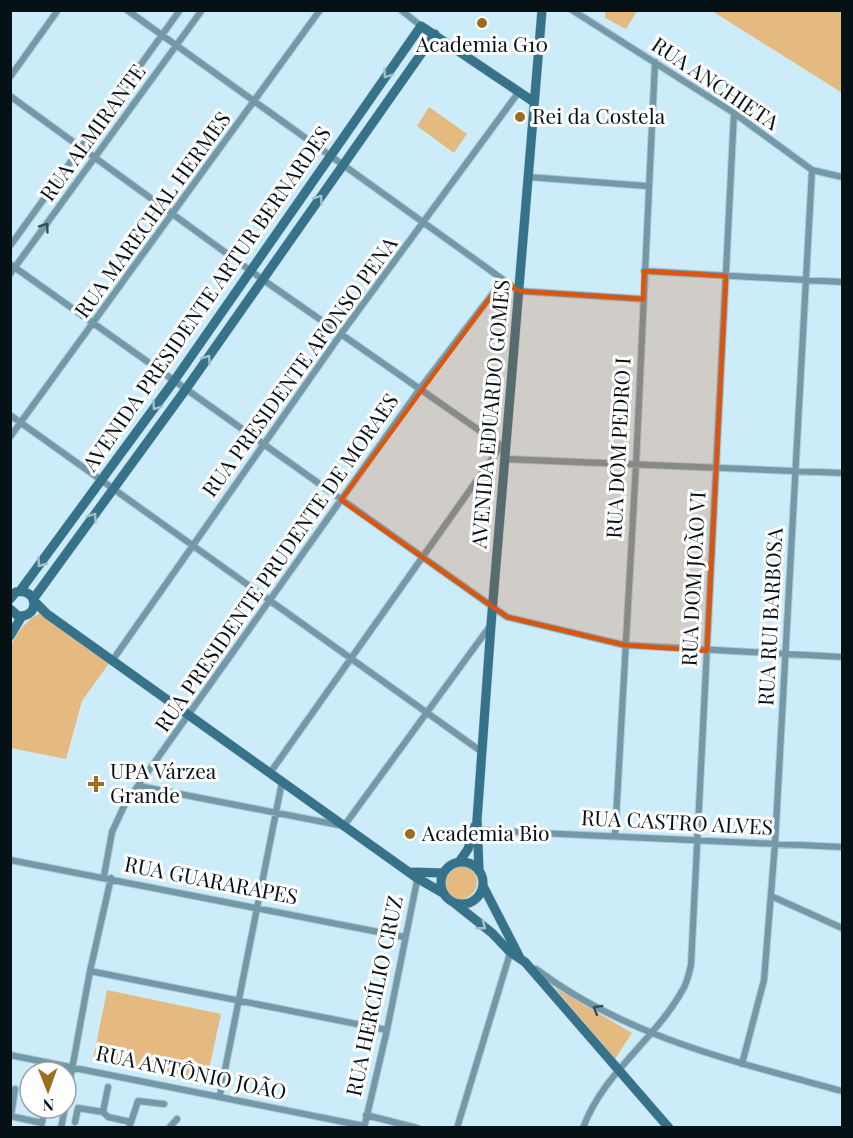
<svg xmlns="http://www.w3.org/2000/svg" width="853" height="1138" font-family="'Playfair Display',serif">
  <rect width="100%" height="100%" fill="#cdecf9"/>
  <path fill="#e4ba81" d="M605 11V10L637 11 626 29 605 18Z
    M712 11H842V93L833 87Z
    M429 107 467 134 454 153 417 126Z
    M43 612 110 662 82 701 66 759 11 748C11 721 6 674 11 649 13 634 30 617 43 612Z
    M443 882a17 17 0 1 1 34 0a17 17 0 1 1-34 0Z
    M554 987 632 1033 615 1059Z
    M107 990 221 1014 206 1083 93 1060Z"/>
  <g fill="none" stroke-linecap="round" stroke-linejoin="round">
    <g stroke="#adc9d5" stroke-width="8">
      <path id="street" d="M127 10 519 291 643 299
        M401 10 421 26
        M572 10 734 113 812 170 842 177
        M10 77 58 10
        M10 96 262 279 506 449
        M528 177 647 186
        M10 246 180 10
        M10 264 507 617 624 645 842 657
        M644 271 842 282
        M10 274 202 10
        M10 415 482 752
        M10 437 320 10
        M505 459 842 473
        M112 661 341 334 518 93
        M270 773 501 446
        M139 786 344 826 490 626
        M475 830 842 847
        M615 836 636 464 655 62
        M10 860 404 937
        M104 876 112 832 125 804 419 390 503 280
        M771 896 842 928
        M536 969C626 1037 736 1062 842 1091
        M90 971 387 1030
        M10 1055 364 1126
        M742 1064 764 980 775 844 812 170
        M108 1087 103 1112 108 1117 131 1122
        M220 1095 282 782
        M66 1102 90 971 111 878
        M366 1115 417 1128
        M10 1116 42 1123 45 1108
        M11 1116 15 1089
        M75 1122 78 1108 103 1112
        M61 1128 65 1108
        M129 1128 138 1101 164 1104
        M169 1128 177 1119
        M364 1128 387 1030 418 876
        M457 1128 511 950
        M583 1128C603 1073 654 1041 682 991 687 984 689 973 691 965L734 113"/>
    </g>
    <g stroke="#adc9d5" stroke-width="10">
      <path id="secondary" d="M20 591 174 381 421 26 534 102
        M34 598 186 389 435 34
        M10 599 16 592C38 587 41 618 18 616L10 609
        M35 602 47 614 417 878 443 893
        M10 636 22 616
        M441 883a21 21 0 1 1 42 0a21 21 0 1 1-42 0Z
        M459 862 468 849 475 826
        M479 871 477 820 491 625 542 10
        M410 872 443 873
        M483 886 519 956
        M453 902 492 933 510 952 525 962 669 1128"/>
    </g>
    <use href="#street" stroke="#7398a8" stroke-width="6"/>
    <use href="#secondary" stroke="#367289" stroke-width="9"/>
  </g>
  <defs><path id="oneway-chevron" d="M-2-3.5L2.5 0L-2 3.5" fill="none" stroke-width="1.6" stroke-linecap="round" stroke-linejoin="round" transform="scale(1.5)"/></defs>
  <g stroke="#a5c0ca">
    <use href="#oneway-chevron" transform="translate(387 74) rotate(125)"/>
    <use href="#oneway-chevron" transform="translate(319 199) rotate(-55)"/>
    <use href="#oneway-chevron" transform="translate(207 359) rotate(-55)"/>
    <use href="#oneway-chevron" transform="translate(156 406) rotate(126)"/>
    <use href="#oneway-chevron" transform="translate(93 517) rotate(-54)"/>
    <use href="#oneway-chevron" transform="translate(41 563) rotate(127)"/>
    <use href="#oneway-chevron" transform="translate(482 926) rotate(38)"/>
  </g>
  <g stroke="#374e58">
    <use href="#oneway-chevron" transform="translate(45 227) rotate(-54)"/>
    <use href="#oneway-chevron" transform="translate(597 1009) rotate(-150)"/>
  </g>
  <path fill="#dd550c" fill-opacity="0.2" stroke="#dd550c" stroke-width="4.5" stroke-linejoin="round" d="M644 271 726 276 707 651 624 645 507 617 341 500 503 280 519 291 643 299Z"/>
  <g fill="#9c6c1f" stroke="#fff" stroke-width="2">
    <circle cx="482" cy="23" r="6"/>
    <circle cx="520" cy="117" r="6"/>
    <path d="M93 775h6v6h6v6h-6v6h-6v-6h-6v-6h6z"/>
    <circle cx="410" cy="834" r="6"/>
  </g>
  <g text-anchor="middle" stroke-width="6" stroke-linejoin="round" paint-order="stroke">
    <g font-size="21" fill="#061116" stroke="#fff" text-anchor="start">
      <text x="482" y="52" text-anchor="middle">Academia G10</text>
      <text x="532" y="124">Rei da Costela</text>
      <text x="110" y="779">UPA Várzea<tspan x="110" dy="24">Grande</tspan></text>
      <text x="422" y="841">Academia Bio</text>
    </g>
    <g font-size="21" fill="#061116" stroke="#fff">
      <text transform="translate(715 84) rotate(34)" y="7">RUA ANCHIETA</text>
      <text transform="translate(93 133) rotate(-54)" y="7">RUA ALMIRANTE</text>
      <text transform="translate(153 215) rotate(-54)" y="7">RUA MARECHAL HERMES</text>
      <text transform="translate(207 299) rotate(-55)" y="7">AVENIDA PRESIDENTE ARTUR BERNARDES</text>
      <text transform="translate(300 367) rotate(-54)" y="7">RUA PRESIDENTE AFONSO PENA</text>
      <text transform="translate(491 414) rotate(-85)" y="7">AVENIDA EDUARDO GOMES</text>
      <text transform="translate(619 448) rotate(-87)" y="7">RUA DOM PEDRO I</text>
      <text transform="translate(277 563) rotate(-55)" y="7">RUA PRESIDENTE PRUDENTE DE MORAES</text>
      <text transform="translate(694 579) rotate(-87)" y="7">RUA DOM JOÃO VI</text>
      <text transform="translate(771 617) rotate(-87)" y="7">RUA RUI BARBOSA</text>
      <text transform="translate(677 823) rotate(3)" y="7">RUA CASTRO ALVES</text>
      <text transform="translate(211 881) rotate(11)" y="7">RUA GUARARAPES</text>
      <text transform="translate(375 996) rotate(-78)" y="7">RUA HERCÍLIO CRUZ</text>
      <text transform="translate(191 1073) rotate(12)" y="7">RUA ANTÔNIO JOÃO</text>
    </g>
  </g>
  <rect width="853" height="1138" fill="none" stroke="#061116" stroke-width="24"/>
  <g transform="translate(48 1090) rotate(179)"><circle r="28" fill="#ffffff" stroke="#9ba0a2" stroke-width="1.5"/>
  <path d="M0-4.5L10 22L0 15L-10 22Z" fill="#9c6c1f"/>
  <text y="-9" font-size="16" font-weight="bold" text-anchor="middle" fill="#061116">N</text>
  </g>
</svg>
